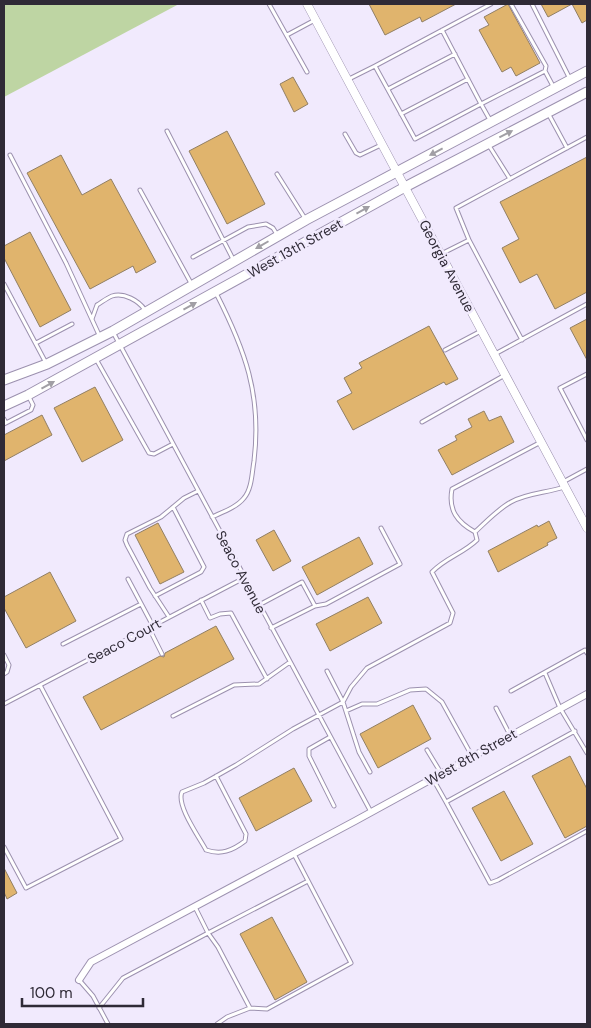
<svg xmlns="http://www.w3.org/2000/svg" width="591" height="1028" font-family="'DM Sans',sans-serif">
  <rect width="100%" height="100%" fill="#f1eafd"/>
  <path fill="#bed5a3" d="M4 4H179L4 97Z"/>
  <path fill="#e0b46d" stroke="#917f64" d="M369 4H456L422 22 420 17 385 35Z
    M508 4 540 63 516 76 511 67 502 72 479 30 489 25 484 17Z
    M541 4H587V20L582 23 572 4 548 17Z
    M293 77 308 104 294 112 280 84Z
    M227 131 265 204 227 224 189 151Z
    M61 155 82 195 111 179 156 262 136 273 133 266 90 289 27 173Z
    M587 157V292L555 309 537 274 520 283 502 248 519 239 500 202Z
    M30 232 71 310 40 327 4 258V246Z
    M587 319V360L570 328Z
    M429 326 458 379 446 385 444 382 353 430 337 401 352 393 344 378 362 368 359 363Z
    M95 387 123 440 82 462 54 408Z
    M484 411 489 421 501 416 514 442 452 475 438 450 457 440 455 436 472 427 468 419Z
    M42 415 52 435 4 461V435Z
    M549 521 557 538 547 543 548 545 498 572 488 551 537 525 538 527Z
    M158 523 184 572 160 584 135 535Z
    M274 530 291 561 273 571 256 540Z
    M359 537 373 564 317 595 302 567Z
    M50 572 76 621 26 648 4 608V597Z
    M368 597 382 623 330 651 316 624Z
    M216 626 234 659 101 730 83 697 160 656 164 657 165 653Z
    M413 705 431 739 378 768 360 734Z
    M570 756 587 789V826L565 838 532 776Z
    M294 768 312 801 256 831 239 798Z
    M504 791 533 844 501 861 472 808Z
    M4 868 17 893 7 899 4 892Z
    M272 917 307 982 275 1000 240 934Z"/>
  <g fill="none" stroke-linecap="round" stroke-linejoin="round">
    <g stroke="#9c91af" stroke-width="5">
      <path id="service" d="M269 4 307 72
        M532 4 570 79
        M442 30 481 104 545 71 546 66 511 4
        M287 35 315 20
        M375 66 491 4
        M545 71 554 88
        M349 79 375 66 415 139 481 104 490 120
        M388 89 455 54
        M548 113 567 148
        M401 114 468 79
        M167 131 234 261
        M345 134 356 153 360 155 381 145
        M488 144 510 179
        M10 155 66 263 100 337
        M277 174 306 220
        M140 190 192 285
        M469 240 456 208 587 137
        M441 254 469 240 522 340
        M193 257 248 227 266 224 273 228 278 236
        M4 284 46 363
        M92 319 97 305C102 302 107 298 112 296 124 292 139 301 145 310
        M113 332 371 812
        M36 343 72 324
        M445 350 481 331
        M495 354 587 304
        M96 359 149 453 154 454 173 444
        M587 374 560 388 587 440
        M4 419 6 423
        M422 422 505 375
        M4 424 31 410 33 405 28 395
        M563 482 587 469
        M212 517C223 512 237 507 244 498 252 489 252 472 254 461 262 395 245 350 216 293
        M475 532C457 522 448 510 452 489L541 442
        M128 579 153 626
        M155 596 201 572 204 567 173 507
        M201 600 210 618 220 614 231 613 267 679
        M259 605 302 582 315 606
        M169 617 150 588 127 545 125 540 127 534 161 517 184 498 198 491
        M149 628 162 654
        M271 628 315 606 326 604 400 564 381 528
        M63 644 141 604
        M4 655 9 665 7 672 4 674
        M327 671 343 702 359 752 370 772
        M545 673 560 708 587 753
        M511 691 585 650 587 653
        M4 704 244 578
        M496 708 510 735
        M346 711 362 704H377L410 690 426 689 442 702 472 756
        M173 716 234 685 259 684 290 662
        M330 737 309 749V756L334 806
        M427 750 441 773
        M216 776 246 834 245 841C232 851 221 855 206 850 199 837 176 805 182 792L204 783 236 765 293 729 343 702 351 687 367 668 450 623 453 613 432 572C445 558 464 553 477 540L475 532C486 522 498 509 511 502 527 493 547 493 564 487
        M433 779 446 802 575 731
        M446 802 490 883 498 880 587 831
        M4 847 26 888 121 839 40 685
        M80 981 93 996 108 1024
        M99 1008 123 978 208 933 195 907
        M250 1008 218 947 208 933 308 881
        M217 1024 227 1017 250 1008 267 1009 351 963 294 854"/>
    </g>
    <g stroke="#9c91af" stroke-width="8">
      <path id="minor" d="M79 980 91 962 355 821 587 694"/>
    </g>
    <g stroke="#9c91af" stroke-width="9">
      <path id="tertiary" d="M307 4 587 528"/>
    </g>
    <g stroke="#9c91af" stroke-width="11">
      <path id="secondary" d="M4 380 47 364 113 331 306 220 587 71
        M4 406 28 395 405 187 587 92"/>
    </g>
    <use href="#service" stroke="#fff" stroke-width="3"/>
    <use href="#minor" stroke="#fff" stroke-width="6"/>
    <use href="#tertiary" stroke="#fff" stroke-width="8"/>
    <use href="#secondary" stroke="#fff" stroke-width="9"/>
  </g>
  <defs><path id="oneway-solid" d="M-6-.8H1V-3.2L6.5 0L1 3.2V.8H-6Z" transform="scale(1.25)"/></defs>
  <g fill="#a19fa5">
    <use href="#oneway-solid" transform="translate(506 134) rotate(-27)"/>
    <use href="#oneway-solid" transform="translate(436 152) rotate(152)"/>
    <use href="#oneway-solid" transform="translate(363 210) rotate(-29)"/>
    <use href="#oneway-solid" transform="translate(262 245) rotate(150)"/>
    <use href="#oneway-solid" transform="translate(190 306) rotate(-29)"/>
    <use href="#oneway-solid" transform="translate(48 385) rotate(-29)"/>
  </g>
  <g text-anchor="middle" stroke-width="5" stroke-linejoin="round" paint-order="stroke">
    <g font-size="14" fill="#2f2a36" stroke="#f1eafd">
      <text transform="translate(295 248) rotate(-29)" y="5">West 13th Street</text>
      <text transform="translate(447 266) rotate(62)" y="5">Georgia Avenue</text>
      <text transform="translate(241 572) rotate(62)" y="5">Seaco Avenue</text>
      <text transform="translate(124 641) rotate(-28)" y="5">Seaco Court</text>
      <text transform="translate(471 757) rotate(-29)" y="5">West 8th Street</text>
    </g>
  </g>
  <rect width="591" height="1028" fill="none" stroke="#2f2a36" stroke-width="10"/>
  <path d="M22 998v8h121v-8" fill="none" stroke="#2f2a36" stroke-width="2.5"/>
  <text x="30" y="998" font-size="15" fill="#2f2a36" stroke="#f1eafd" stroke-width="4" paint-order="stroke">100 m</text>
</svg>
